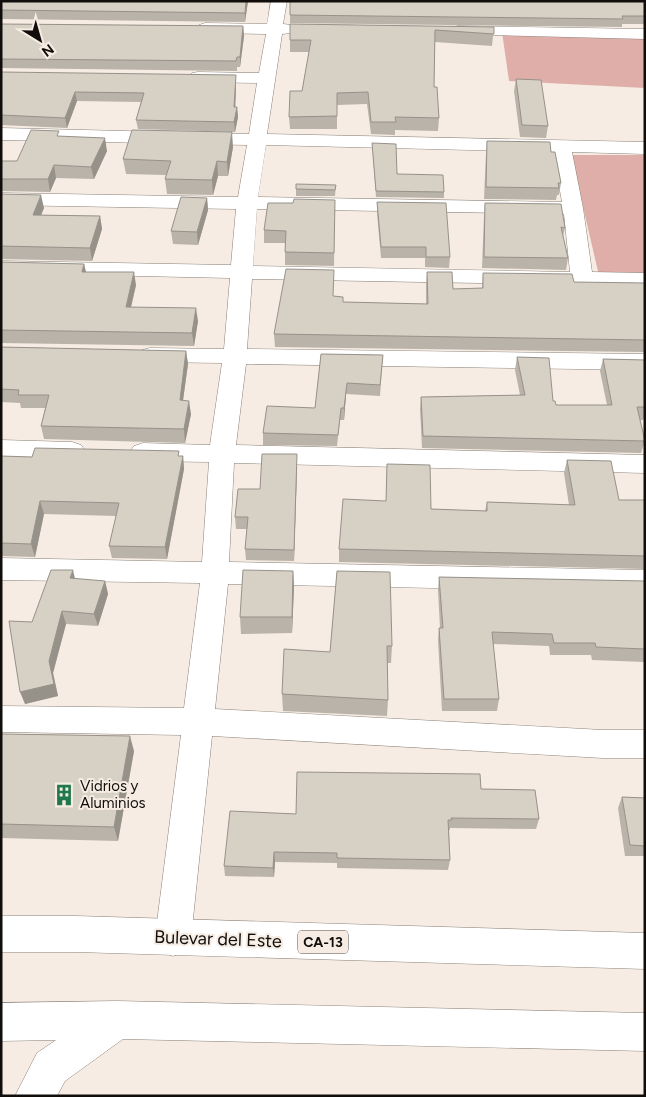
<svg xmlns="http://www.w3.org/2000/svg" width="646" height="1097" font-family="Figtree,sans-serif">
  <rect width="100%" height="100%" fill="#f6ece3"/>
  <path fill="#dfaea9" d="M502 32 645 34V88L509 81Z
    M571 155H645V281L600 280Z"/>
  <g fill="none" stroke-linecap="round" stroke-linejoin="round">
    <g stroke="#8a8178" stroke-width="1">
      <path id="minor" d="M271 1H287L283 24 301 26 303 29 301 32 282 34 267 134 645 142V154L572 152 583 208 592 272 645 273V286L252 279 247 349 645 354V370L246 364 236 445 645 455V473L234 463 229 562 645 570V592L228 584 215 709 603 730H645V758H603L212 736 191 938 186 951 173 956 160 951 155 938 181 735 1 732V706L184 708 200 583 1 580V558L202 562 209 462 143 461 134 458 130 452 134 446 143 443 210 445 222 363 150 362 142 360 138 355 142 350 150 348 224 349 230 278 1 273V261L231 265 236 209 1 205V193L238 197 247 145 1 140V128L249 134 257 83 198 82 192 81 189 77 192 73 198 72 259 73 266 34 205 33 199 31 197 28 199 25 205 23 267 24ZM266 145 553 152 562 202 258 197ZM257 209 564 214 570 272 253 266Z
        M458 26 645 29V39L452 34 450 31 452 28Z
        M1 440 72 442 81 445 85 451 81 457 72 460 1 458Z"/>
    </g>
    <g stroke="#8a8178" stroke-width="1">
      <path id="trunk" d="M1 916H76L645 933V969L76 952H1Z
        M117 1001 645 1013V1051L123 1039 65 1081 57 1096H15L37 1053 56 1040 1 1041V1003Z"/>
    </g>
    <use href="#minor" fill="#fff" fill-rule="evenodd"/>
    <use href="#trunk" fill="#fff" fill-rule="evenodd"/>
  </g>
  <path fill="#b9b3a9" d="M1 1H248L245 22 1 19Z
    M290 1H645V24H622V27L290 23Z
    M1 24 243 26 244 36 240 67H237V71L1 68Z
    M290 24 494 27 492 46 435 42 434 87 439 118 438 131 395 130V135L371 134 367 104 337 105V129H290L289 117 302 91 309 52H290Z
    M1 72 236 85 235 107H237L238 117 235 132 138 129 136 120 141 102 77 101 67 128 1 125Z
    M516 79 548 126 546 138 520 137 514 91Z
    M60 136 107 151 94 179 56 178 50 192 1 191V161H17Z
    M487 141 551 152 561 183 559 195H557L556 200 484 199 486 153Z
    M372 143 397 174 444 192V198L376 197Z
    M233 147 228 176H218L213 195 167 194 165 179 166 175 126 174 123 159Z
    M336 185 335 196H296V189Z
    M1 194 44 208 41 215 100 216 102 229 92 261 1 259Z
    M207 198 208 210 198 245 173 244 171 231Z
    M335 200 334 266 285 265V243H264V230L293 203Z
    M377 202 450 257 449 268 425 267V258H381L377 213Z
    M485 203 565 228 563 236 568 258 566 270 482 268 484 215Z
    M1 262 84 264 86 272 136 285 131 307 198 321 194 346 1 343Z
    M427 272 453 289 482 288 483 273 574 282 645 283V352L275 347 274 334 343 302 426 304V284Z
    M1 347 186 351 188 364 183 401 191 414 185 443 44 439 41 426 45 408H21L20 403 1 402Z
    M321 354 383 355 380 396 346 394 344 420H340L337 446 263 445V433L315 408Z
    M517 357 556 405H607L600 371 603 359 645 360V415L643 420H640L645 441 641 453 422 448 420 409 421 397 520 395 515 370Z
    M1 456 32 457 183 456 184 469 167 559 112 558 109 546 116 516 44 514 35 557 1 556Z
    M567 460 619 500H645V569L339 562V549L386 501 387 464 431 509 485 511 487 502 569 505 564 473Z
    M297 466 294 561 246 560 245 549 247 529H236L235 517 260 489Z
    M293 571 294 587 292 633 241 634 240 617Z
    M337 571 392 646 391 663H387L388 700 387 716 283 711 282 694 330 652Z
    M439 577 645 581V662L592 660 591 655H550L549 646 493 644 499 699 497 711H442L438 640 439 628H440L438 590Z
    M75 579 105 581 108 594 98 626 66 624 53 673 58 696 25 704 32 622Z
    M1 734 134 751 118 841 1 838Z
    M481 789 539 819 536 829 450 828V830H449L450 860 448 870 337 868V863L275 862 274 877 225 876 224 866 296 814Z
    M622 797 645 798V856H625L618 808Z"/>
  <path fill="#96928a" d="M246 1H248L245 22V13Z
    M243 26 244 36 240 67V57Z
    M236 75V85L235 117 234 107Z
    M75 92 77 101 67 128 65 118Z
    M237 107 238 117 235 132 234 122Z
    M232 132 233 147 228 176 227 162Z
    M105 138 107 151 94 179 91 167Z
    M217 161 218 176 213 195 212 180Z
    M54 165 56 178 50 192 48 179Z
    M41 195 44 208 36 227 33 215Z
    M207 198 208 210 198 245 197 232Z
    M100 216 102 229 92 261 90 248Z
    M84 264 87 277 82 272Z
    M134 272 136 285 128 320 126 307Z
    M196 308 198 321 194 346 192 333Z
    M186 351 188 364 181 414 180 400Z
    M347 383 346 394 344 420V408Z
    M189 401 191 414 185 443 184 429Z
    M297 454V466L294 561V550Z
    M183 456 184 469 167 559 165 547Z
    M40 501 44 514 35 557 31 544Z
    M73 570 76 583 70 578Z
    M293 571 294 587 292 633V617Z
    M105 581 108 594 98 626 94 614Z
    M62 611 66 624 53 673 58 696 25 704 20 692 49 661Z
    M130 736 134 751 118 841 114 827Z
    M274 852 275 862 274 877 273 868Z"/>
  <path fill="#d7d0c5" stroke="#96928a" d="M1 1H246L245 13 1 10Z
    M290 1H645V16H622L623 19 290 15Z
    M1 24 243 26 240 57H237L236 61 1 59Z
    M290 24 494 27V34L435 30 434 87H437L439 118 395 117 396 122H371L368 92 337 93V116L289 117 290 91H302L311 40H290Z
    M1 72 236 75 234 107H237L234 122 136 120 144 93 75 92 65 118 1 115Z
    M516 79 541 80 548 126 522 125Z
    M31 130 59 131 57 136 105 138 91 167 54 165 48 179H1V161H17Z
    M132 130 232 132 227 162 217 161 212 180 165 179 171 161 123 159Z
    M487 141 550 142 551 152H555L561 183H558L559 188 486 187Z
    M372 143 396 144 397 174 443 175 444 192 376 191Z
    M296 184 336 185 335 190 296 189Z
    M1 194 41 195 33 215 100 216 90 248 1 246Z
    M181 197 207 198 197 232 171 231Z
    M294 199 335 200 334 253 285 252 286 231 264 230 268 203H293Z
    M377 202 446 203 450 257H426V247H381Z
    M485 203 561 204 565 228 561 227 568 258 484 257Z
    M1 262 84 264 82 272H134L126 307 196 308 192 333 1 330Z
    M286 269 334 270 333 296 343 297V302L428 304 427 272H452L453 289 483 288V273L572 274 574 282 645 283V340L274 334Z
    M1 347 186 351 180 400 189 401 184 429 41 426 49 395H18L19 390 1 389Z
    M321 354 383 355 380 385 347 383 344 408H341L338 435 263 433 267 406 315 408Z
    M517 357 549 358 553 401H555L556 405H612L603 359 645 360V394H644L645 398V407H637L645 441 423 436 421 397 525 395Z
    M35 448 179 451 178 456H183L165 547 109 546 119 503 40 501 31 544 1 543V456L32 457Z
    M262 454H297L294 550 245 549 248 517H235L238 489H260Z
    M567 460 611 461 619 500H645V556L339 549 343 499 386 501 387 464 430 465 431 509 487 511V502L575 505Z
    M51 570H73L70 578 105 581 94 614 62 611 49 661 54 684 20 692 9 621 32 622Z
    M243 570 293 571 292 617H240Z
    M337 571 390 572 392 646H387L388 700 282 694 284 649 330 652Z
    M439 577 645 581V649L596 647 595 643H554L552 634 492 632 499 699H444L439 628H443Z
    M1 734 130 736 114 827 1 824Z
    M297 772 480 774 481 789 535 790 539 819 451 818 452 820H448L450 860 337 858V853L274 852 273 868 224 866 230 811 296 814Z
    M622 797 645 798V846L630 845Z"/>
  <defs>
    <g id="building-bare" transform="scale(1.725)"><path d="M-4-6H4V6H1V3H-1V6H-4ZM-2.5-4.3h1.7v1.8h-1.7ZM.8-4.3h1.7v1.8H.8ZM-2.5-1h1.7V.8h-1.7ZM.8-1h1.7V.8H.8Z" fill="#20784c" stroke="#f6ece3" stroke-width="2.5" paint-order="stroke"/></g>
  </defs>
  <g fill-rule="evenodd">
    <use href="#building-bare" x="64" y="795"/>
  </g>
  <g text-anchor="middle" stroke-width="4" stroke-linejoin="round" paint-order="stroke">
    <rect fill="#f6ece3" stroke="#55504b" stroke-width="1" x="298" y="930.5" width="50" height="23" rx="4"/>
    <g font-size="14" font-weight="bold" fill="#100d0a">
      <text x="323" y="947">CA-13</text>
    </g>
    <g font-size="15" fill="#100d0a" stroke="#f6ece3" text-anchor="start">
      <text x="80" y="791">Vidrios y<tspan x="80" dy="17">Aluminios</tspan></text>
    </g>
    <g font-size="18" fill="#100d0a" stroke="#f6ece3">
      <text transform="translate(218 939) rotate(2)" y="6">Bulevar del Este</text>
    </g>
  </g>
  <rect width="646" height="1097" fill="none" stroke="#100d0a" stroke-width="5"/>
  <g transform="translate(40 40) rotate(143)" stroke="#f6ece3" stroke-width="4" paint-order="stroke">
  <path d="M0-4L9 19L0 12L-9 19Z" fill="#100d0a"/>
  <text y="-8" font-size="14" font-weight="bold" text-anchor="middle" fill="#100d0a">N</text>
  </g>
</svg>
